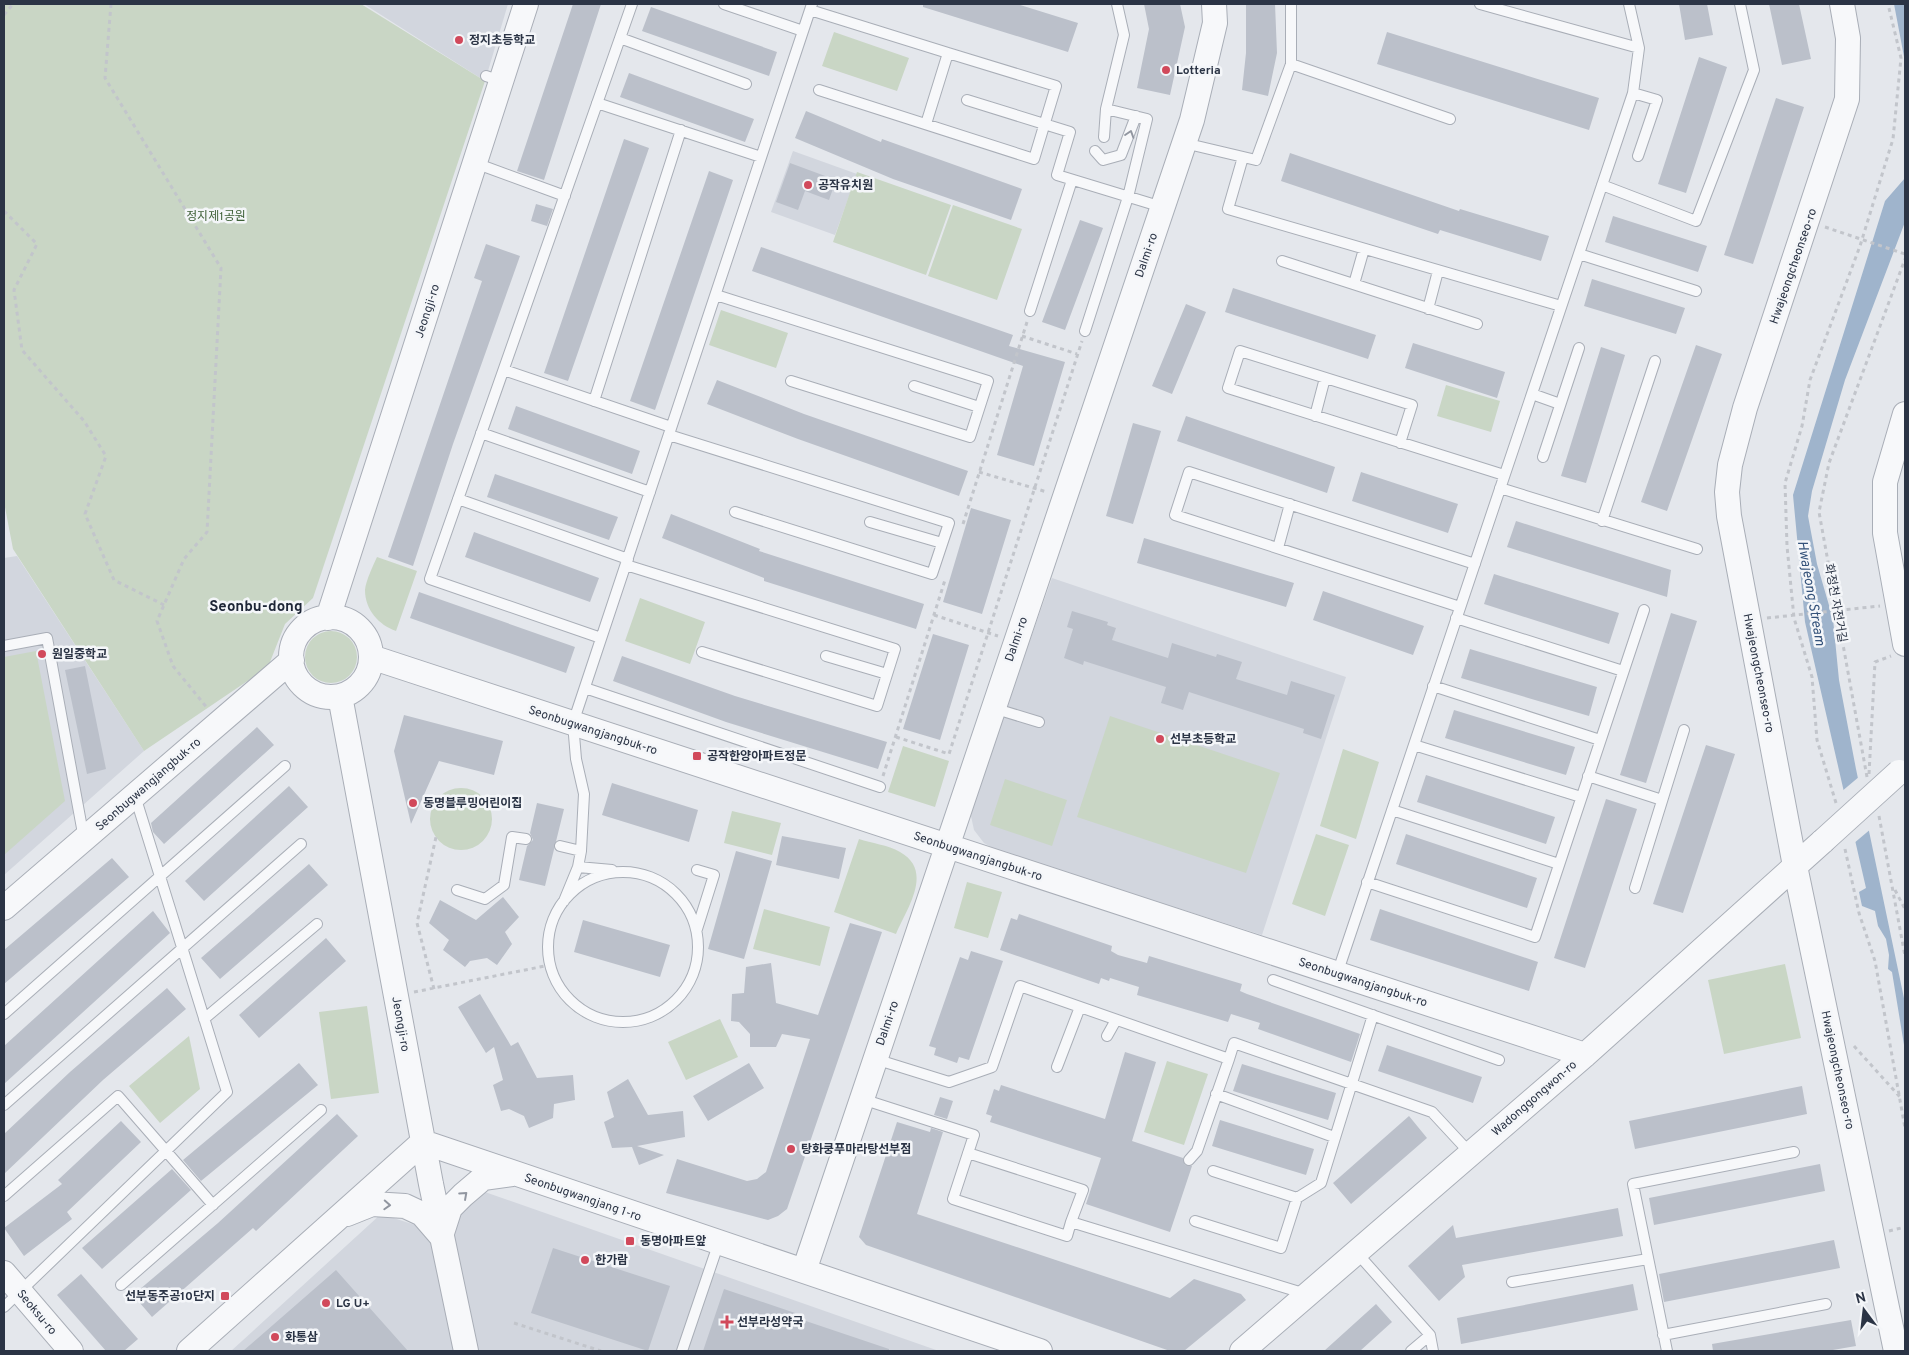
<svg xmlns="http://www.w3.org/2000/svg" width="1909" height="1355" font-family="Overpass,'Noto Sans KR',sans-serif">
  <rect width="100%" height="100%" fill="#e4e7ec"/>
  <path fill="#d2d6de" d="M364 4H508L485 81Z
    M793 151 857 174 835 235 771 212Z
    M17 556 144 751 4 875V558Z
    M1052 578 1346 677 1262 935 996 850 984 843 974 830 971 816 973 802Z
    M482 1191 939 1351H231L381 1214 437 1232Z"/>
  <path fill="#c9d6c5" d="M4 4H361L485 81 313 598 285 624 268 667 144 751 13 549 4 502Z
    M834 32 909 58 897 91 822 66Z
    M857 172 951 205 926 275 833 242Z
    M953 205 1022 229 997 300 928 276Z
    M721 310 788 333 776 368 709 345Z
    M1446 385 1500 401 1491 432 1437 416Z
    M377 557 417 571 396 631C379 625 365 610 365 590 366 580 373 566 377 557Z
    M640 598 705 622 690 664 625 641Z
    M305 657a26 26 0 1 1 52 0a26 26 0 1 1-52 0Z
    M36 651 65 801 4 855V657Z
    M1110 716 1280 773 1246 873 1077 817Z
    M903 746 949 761 935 807 888 792Z
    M1343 749 1379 762 1356 839 1320 826Z
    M1005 779 1067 800 1052 846 990 825Z
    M430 819a31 31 0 1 1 62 0a31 31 0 1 1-62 0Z
    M732 811 781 823 772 855 724 843Z
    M1316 834 1349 845 1325 916 1292 904Z
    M859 839C871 843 888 845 900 852 934 871 907 908 896 934L834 912Z
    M967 882 1002 892 988 938 954 928Z
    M764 909 830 927 820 966 753 949Z
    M1785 964 1801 1038 1724 1054 1708 980Z
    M367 1006 379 1093 331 1099 319 1012Z
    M720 1019 738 1057 686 1080 668 1042Z
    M189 1036 200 1089 160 1123 129 1086Z
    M1167 1061 1208 1074 1184 1145 1144 1132Z"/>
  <path fill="#9fb4cc" d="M1894 4H1905V62Z
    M1905 172V222L1845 380 1812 491 1808 516 1817 564 1833 619 1839 680 1856 769 1905 1003V1051L1892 972 1888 969 1889 955 1886 939 1878 926 1875 911 1862 906 1859 892 1866 888 1805 622 1793 495 1885 201 1905 178Z"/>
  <path fill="#e4e7ec" d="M1860 776 1872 828 1853 844 1841 792Z"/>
  <path fill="#bbc0ca" d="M573 4H601L544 180 517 171Z
    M923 4H1017L1078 23 1068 52 923 7Z
    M1144 4H1180L1185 27 1170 95 1137 88 1149 29Z
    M1246 4H1275L1277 53 1268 96 1242 90 1246 53Z
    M1679 4H1707L1713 35 1685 40Z
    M1769 4H1799L1811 59 1782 65Z
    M651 7 777 52 769 76 642 31Z
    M1387 32 1599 98 1589 130 1377 64Z
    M1699 57 1727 67 1686 193 1658 184Z
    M629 73 754 119 745 142 620 97Z
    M1776 98 1804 107 1753 264 1724 255Z
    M806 111 881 142 882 139 1022 189 1011 220 893 179 795 138Z
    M624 139 649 148 568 381 544 373Z
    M1290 153 1459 211 1460 209 1549 236 1541 261 1440 230 1438 234 1281 181Z
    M790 163 836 180 829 200 805 191 798 210 776 202Z
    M709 171 733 180 655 410 630 401Z
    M536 204 553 209 547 226 531 221Z
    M1613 216 1707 246 1698 272 1605 242Z
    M1080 220 1103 228 1065 330 1042 322Z
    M486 244 520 256 453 444 413 566 388 557 482 281 474 278Z
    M761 247 1013 335 1009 346 1065 362 1034 466 997 455 1023 366 752 271Z
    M1592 279 1685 308 1676 334 1584 306Z
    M1233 288 1376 335 1368 359 1225 312Z
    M1186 304 1206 312 1172 394 1152 386Z
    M1413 343 1505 372 1497 398 1405 368Z
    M1696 345 1722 354 1667 511 1641 502Z
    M1601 347 1625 355 1586 483 1561 476Z
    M717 380 804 414 968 471 959 496 798 439 707 404Z
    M516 406 640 451 632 474 508 429Z
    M1186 416 1335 467 1327 493 1177 441Z
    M1133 423 1161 431 1133 524 1106 516Z
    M1361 472 1458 504 1448 533 1352 501Z
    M495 474 618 517 609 540 487 497Z
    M971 508 1011 520 982 614 943 602Z
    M671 514 760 549 759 551 924 604 916 629 764 581V578L662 538Z
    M1516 521 1671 570 1667 597 1507 547Z
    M474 532 599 578 590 602 465 557Z
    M1144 538 1294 583 1286 607 1137 563Z
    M1494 574 1619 613 1609 644 1484 604Z
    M1323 591 1424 626 1413 655 1313 620Z
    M419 592 575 647 566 673 410 618Z
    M1072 611 1108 622 1107 625 1116 628 1112 640 1168 658 1172 643 1216 657 1217 654 1242 662 1236 679 1287 695 1291 681 1335 695 1321 739 1303 733 1304 729 1189 692 1183 710 1161 703 1166 687 1084 661 1083 665 1064 658 1073 629 1067 627Z
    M1671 613 1697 621 1646 783 1620 775Z
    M933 634 969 645 940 740 903 729Z
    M1470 649 1597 687 1589 716 1461 678Z
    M622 656 735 696 887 742 878 769 726 722 613 681Z
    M85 666 106 769 87 774 65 670Z
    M1454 710 1575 747 1566 775 1445 738Z
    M404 715 503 741 494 775 439 761 411 824 394 751Z
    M257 727 274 745 164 844 153 832 151 823Z
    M1706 745 1735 754 1683 913 1653 904Z
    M1426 775 1555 817 1546 844 1417 802Z
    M612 783 698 810 689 842 602 815Z
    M289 786 308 807 204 901 185 881Z
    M1606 799 1637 809 1585 968 1554 958Z
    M537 803 564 809 545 886 519 880 527 846 533 840 530 833Z
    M1406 834 1537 878 1527 908 1396 864Z
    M782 836 846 848 839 879 776 865Z
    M736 851 772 861 744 959 708 949Z
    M112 858 129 877 4 984V950Z
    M309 864 328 885 220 979 201 958Z
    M503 897 519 917 505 932 512 944 497 965 487 958 470 961 465 967 443 950 449 940 429 923 440 900 476 920Z
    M1380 909 1538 962 1529 991 1370 940Z
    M153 911 170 933 4 1084V1046Z
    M1019 914 1112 946 1111 951 1118 955 1147 963 1149 956 1242 984 1240 991 1247 994 1360 1034 1351 1062 1258 1029 1260 1023 1231 1014 1228 1022 1137 995 1139 987 1110 978 1109 981 1101 978 1099 984 1000 950 1011 918 1017 920Z
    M583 920 670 945 660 977 574 952Z
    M850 923 882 932 787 1209 778 1216 768 1220 666 1193 677 1159 747 1181 757 1179 766 1172 810 1039 782 1034 776 1047H750V1034L739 1022 731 1021 732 994 744 993 746 967 771 963 776 1003 818 1015Z
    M326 938 346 961 259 1038 239 1015Z
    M971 951 1003 961 969 1060 959 1057 957 1063 934 1055 936 1048 929 1046 960 957 968 960Z
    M167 988 186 1009 103 1080 4 1174V1134L70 1072Z
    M480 994 511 1046 518 1042 537 1078 573 1075 575 1100 554 1104 553 1118 529 1128 524 1116 509 1109 501 1111 493 1085 503 1080 494 1047 486 1053 458 1007Z
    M1387 1045 1482 1077 1473 1103 1378 1071Z
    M1125 1052 1156 1062 1132 1141 1183 1158 1185 1165 1192 1166 1170 1232 1086 1204 1101 1158 990 1122 992 1116 986 1114 994 1089 999 1091 1001 1085 1105 1119Z
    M299 1063 318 1085 201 1181 183 1160Z
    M749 1063 764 1088 708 1121 693 1096Z
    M1242 1064 1336 1093 1328 1120 1233 1091Z
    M628 1079 648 1115 683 1111 685 1137 637 1146 664 1155 639 1165 632 1147 612 1148 604 1122 614 1117 607 1092Z
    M1802 1086 1807 1114 1635 1149 1629 1121Z
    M940 1097 953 1101 947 1119 934 1115Z
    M337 1114 358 1136 256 1231 253 1228 152 1317 133 1295 218 1223Z
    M1409 1116 1427 1138 1351 1204 1333 1183Z
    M1220 1120 1314 1149 1306 1175 1212 1146Z
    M121 1121 141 1142 67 1212 72 1219 24 1256 4 1228 62 1184 58 1180Z
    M897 1122 930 1132 931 1128 943 1132 917 1214 1170 1298 1194 1279 1241 1294 1246 1300 1184 1351H1170L866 1245 859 1237Z
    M1820 1164 1825 1191 1654 1225 1649 1198Z
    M172 1169 191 1190 102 1269 82 1248Z
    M1618 1208 1623 1236 1462 1265 1465 1277 1439 1301 1408 1266 1453 1225 1456 1238Z
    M1834 1240 1840 1268 1664 1302 1659 1274Z
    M553 1248 670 1286 648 1351 531 1313Z
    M336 1270 408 1351H243Z
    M81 1274 138 1339 124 1351H106L57 1295Z
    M1633 1284 1638 1310 1461 1344 1457 1318Z
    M724 1289 795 1313 794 1317 889 1349V1351H703Z
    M1376 1304 1392 1322 1360 1351H1324Z
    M1851 1320 1856 1346 1827 1351H1713L1712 1344Z"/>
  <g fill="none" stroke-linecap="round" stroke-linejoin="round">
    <g stroke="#a9aeb7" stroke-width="12">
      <path id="service" d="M724 4 803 31
        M1480 4 1639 48
        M810 10 948 53
        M620 38 746 84
        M1291 64 1450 119
        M486 76 501 81
        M819 90 1034 159 1056 86 948 53 926 124
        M1633 93 1657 100 1638 156
        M967 100 1070 132 1057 175 1162 207
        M597 103 761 157
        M1104 137 1106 109
        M1184 143 1256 160 1291 64V4
        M1095 151 1103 160 1121 155 1136 116
        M1243 157 1228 209 1561 306
        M475 163 565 196
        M1602 185 1696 221 1754 70 1740 4
        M1579 254 1696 291
        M1282 261 1477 324
        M1354 284 1364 249
        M716 295 988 381 970 437 791 381
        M1428 309 1438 271
        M1030 311 1072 180
        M1085 331 1128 197 1147 119 1106 109 1124 35 1117 4
        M504 370 671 427
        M914 386 979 407
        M1532 394 1560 404
        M594 401 681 130
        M1315 416 1325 378
        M481 433 650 492
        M669 435 949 523 932 574 735 512
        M1400 443 1412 405 1240 351 1228 388 1504 475
        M1543 457 1579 348
        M1500 488 1697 549
        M458 499 628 559
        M1602 521 1655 361
        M870 522 942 543
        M1278 548 1290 504
        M626 565 895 649 877 706 702 652
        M1460 607 1175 515 1189 472 1475 564
        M1456 618 1623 671
        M601 638 430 579 632 4
        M4 646 47 638 84 839
        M826 656 887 674
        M1433 686 1600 740
        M585 688 880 787
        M993 708 1039 722
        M1414 745 1581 797
        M1588 776 1662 800
        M1392 810 1559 864
        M560 846 581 851
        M578 867 612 870
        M697 870 714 875 697 929
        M548 947a75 75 0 1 1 150 0a75 75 0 1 1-150 0Z
        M1367 882 1535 937 1644 610
        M1635 888 1684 730
        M457 890 485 899 504 885 512 837 526 839
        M564 901 578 867 581 851 584 794 576 759 573 723 812 4
        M1337 974 1633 93 1639 48 1629 4
        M1273 980 1499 1060
        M4 1014 285 766
        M204 1019 317 924
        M1107 1036 1116 1020
        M875 1059 949 1082 992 1067 1020 986 1229 1059 1234 1043 1432 1112 1470 1153
        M1057 1067 1080 1007
        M1216 1094 1334 1137
        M862 1099 974 1135 953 1199 1067 1236 1071 1222 1306 1294
        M4 1105 301 844
        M968 1153 1083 1190 1071 1222
        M1189 1160 1197 1151 1229 1059
        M4 1196 118 1096 213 1205
        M1297 1198 1321 1183 1373 1015
        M1195 1221 1281 1248 1297 1198 1213 1171
        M1357 1253 1430 1335 1433 1351
        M1512 1282 1648 1259
        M121 1285 321 1110
        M4 1307 227 1092 135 796
        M1663 1335 1826 1304
        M682 1351 719 1242
        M1411 1351 1430 1335
        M1667 1351 1633 1184 1794 1152"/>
    </g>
    <g stroke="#a9aeb7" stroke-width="26">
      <path id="tertiary" d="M1842 4 1848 38 1847 99 1745 408 1730 465 1727 492 1729 516 1795 866 1896 1351
        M1905 414 1885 482V533L1905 644
        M291 657a40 40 0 1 1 80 0a40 40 0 1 1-80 0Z
        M328 618 526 4
        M371 657 1585 1055
        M340 696 431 1184 466 1351
        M4 908 292 660
        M423 1142 1040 1351
        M347 1214 372 1204 405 1206 422 1214 441 1236
        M441 1236 450 1208 463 1195 483 1178 512 1174
        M804 1271 1192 120 1215 23 1214 4
        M4 1273 71 1351
        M189 1351 423 1142
        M1242 1351 1585 1055 1823 841"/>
    </g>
    <path stroke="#c2c5cb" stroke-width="3" stroke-dasharray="4 4" stroke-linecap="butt" d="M111 4 105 78 221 268 207 532 184 559 157 621 173 666 208 709
      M4 15 13 4
      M4 211 37 244 14 290 22 350 84 421 106 456 85 514 114 580 164 605
      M1825 227 1905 254
      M1022 336 1077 354
      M979 472 1047 492
      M963 524 1027 322
      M934 615 998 636
      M1767 618 1880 606
      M896 737 949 754 1082 341
      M1869 774 1875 662 1891 656
      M883 776 945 580
      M1867 777 1819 512 1829 463 1905 259
      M1836 803 1817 740 1812 677 1794 618 1787 546 1785 483 1802 426 1810 380 1860 246 1893 139 1901 58 1888 4
      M1879 816 1905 956
      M1845 849 1859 913 1875 961 1905 1128
      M1895 890 1905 909
      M434 989 417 923 436 837
      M414 992 550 965
      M1854 1046 1900 1097
      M1889 1231 1905 1227
      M514 1323 601 1351"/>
    <use href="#service" stroke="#f7f8fa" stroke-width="10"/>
    <use href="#tertiary" stroke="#f7f8fa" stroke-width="24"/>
    <g stroke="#a9aeb7" stroke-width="26" stroke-linecap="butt">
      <path id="tertiary-bridge" d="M1823 841 1899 772"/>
    </g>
    <use href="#tertiary-bridge" stroke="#f7f8fa" stroke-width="24"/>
  </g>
  <defs><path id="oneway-chevron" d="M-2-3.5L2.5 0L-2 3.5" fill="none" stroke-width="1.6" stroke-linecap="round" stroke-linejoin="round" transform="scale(1.25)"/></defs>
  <g stroke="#9196a0">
    <use href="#oneway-chevron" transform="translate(1130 134) rotate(-72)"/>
    <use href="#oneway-chevron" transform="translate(464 1195) rotate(-42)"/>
    <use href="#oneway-chevron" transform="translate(387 1205) rotate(3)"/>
  </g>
  <g fill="#d1495b" stroke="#f4f6f9" stroke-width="2">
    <circle cx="459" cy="40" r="5"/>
    <circle cx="1166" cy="70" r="5"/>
    <circle cx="808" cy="185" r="5"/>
    <circle cx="42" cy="654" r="5"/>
    <circle cx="1160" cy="739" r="5"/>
    <rect x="692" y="751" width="10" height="10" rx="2.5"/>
    <circle cx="413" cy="803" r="5"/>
    <circle cx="791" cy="1149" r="5"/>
    <rect x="625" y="1236" width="10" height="10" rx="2.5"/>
    <circle cx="585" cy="1260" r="5"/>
    <rect x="220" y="1291" width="10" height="10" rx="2.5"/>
    <circle cx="326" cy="1303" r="5"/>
    <path d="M724.5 1314.5h5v5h5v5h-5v5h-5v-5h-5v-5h5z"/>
    <circle cx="275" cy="1337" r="5"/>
  </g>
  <g text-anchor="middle" stroke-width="5" stroke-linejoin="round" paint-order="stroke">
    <g font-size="12" font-weight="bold" fill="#2b3445" stroke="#f4f6f9" text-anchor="start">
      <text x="469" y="44">정지초등학교</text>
      <text x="1176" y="74">Lotteria</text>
      <text x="818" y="189">공작유치원</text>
      <text x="52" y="658">원일중학교</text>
      <text x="1170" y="743">선부초등학교</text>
      <text x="707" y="760">공작한양아파트정문</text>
      <text x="423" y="807">동명블루밍어린이집</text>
      <text x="801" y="1153">탕화쿵푸마라탕선부점</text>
      <text x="640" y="1245">동명아파트앞</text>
      <text x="595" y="1264">한가람</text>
      <text x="215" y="1300" text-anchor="end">선부동주공10단지</text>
      <text x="336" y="1307">LG U+</text>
      <text x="737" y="1326">선부라성약국</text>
      <text x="285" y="1341">화통삼</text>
    </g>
    <g font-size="12" fill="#3f6138" stroke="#f4f6f9">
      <text x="216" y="220">정지제1공원</text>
    </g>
    <g font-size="12" fill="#2b3445" stroke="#f4f6f9">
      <text transform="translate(1146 255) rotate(-71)" y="4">Dalmi-ro</text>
      <text transform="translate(1793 266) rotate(-71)" y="4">Hwajeongcheonseo-ro</text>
      <text transform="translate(427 311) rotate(-72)" y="4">Jeongji-ro</text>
      <text transform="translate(1836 603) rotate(80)" y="4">화정천 자전거길</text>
      <text transform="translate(1016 639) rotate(-71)" y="4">Dalmi-ro</text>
      <text transform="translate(1759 673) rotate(79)" y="4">Hwajeongcheonseo-ro</text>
      <text transform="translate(593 730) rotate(18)" y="4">Seonbugwangjangbuk-ro</text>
      <text transform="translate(148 784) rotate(-41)" y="4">Seonbugwangjangbuk-ro</text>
      <text transform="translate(978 856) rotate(18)" y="4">Seonbugwangjangbuk-ro</text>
      <text transform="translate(1363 982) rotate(18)" y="4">Seonbugwangjangbuk-ro</text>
      <text transform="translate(887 1023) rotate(-71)" y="4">Dalmi-ro</text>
      <text transform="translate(401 1024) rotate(80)" y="4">Jeongji-ro</text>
      <text transform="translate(1838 1070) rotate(78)" y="4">Hwajeongcheonseo-ro</text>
      <text transform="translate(1534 1098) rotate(-41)" y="4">Wadonggongwon-ro</text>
      <text transform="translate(583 1197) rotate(19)" y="4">Seonbugwangjang 1-ro</text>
      <text transform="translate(37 1312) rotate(50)" y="4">Seoksu-ro</text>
    </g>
    <g font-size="14" font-style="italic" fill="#34527a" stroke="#f4f6f9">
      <text transform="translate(1812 593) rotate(80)" y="5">Hwajeong Stream</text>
    </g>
    <g font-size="15" font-weight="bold" fill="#1d2536" stroke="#f4f6f9">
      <text x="256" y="611">Seonbu-dong</text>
    </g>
  </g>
  <rect width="1909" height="1355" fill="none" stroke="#2b3445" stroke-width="10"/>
  <g transform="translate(1864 1310) rotate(345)" stroke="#f4f6f9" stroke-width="4" paint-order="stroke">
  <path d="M0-4L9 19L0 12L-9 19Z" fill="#2b3445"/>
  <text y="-8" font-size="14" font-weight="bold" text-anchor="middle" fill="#2b3445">N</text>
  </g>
</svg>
